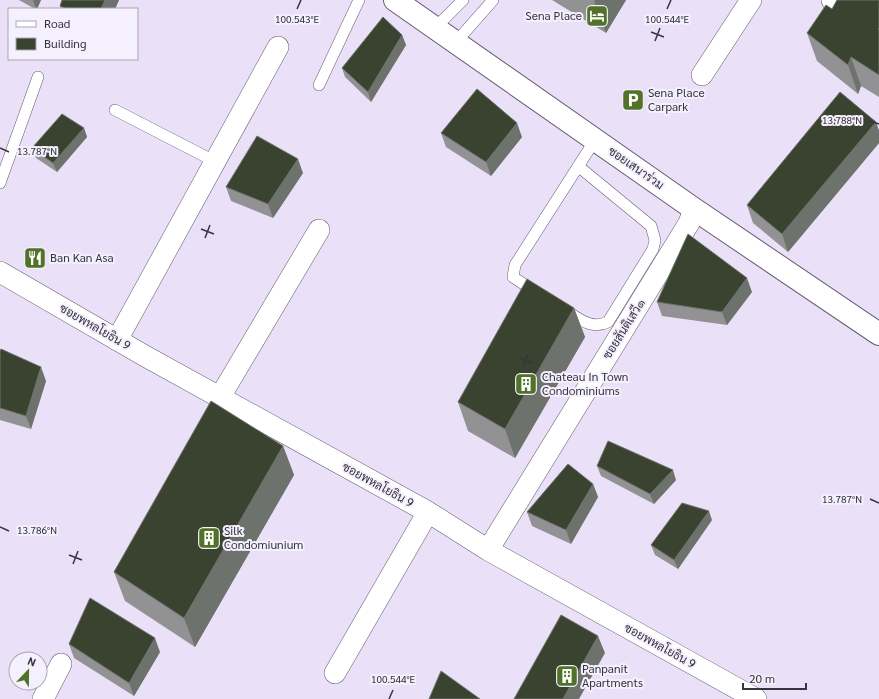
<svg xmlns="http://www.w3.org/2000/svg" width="879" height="699" font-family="Georgia,Sarabun,serif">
  <rect width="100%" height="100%" fill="#eae1f8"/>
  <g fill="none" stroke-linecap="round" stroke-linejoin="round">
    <g stroke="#645c70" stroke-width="12">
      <path id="service" d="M435 28 463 0
        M456 42 493 0
        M319 85 359 0
        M115 110 216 162
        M0 183 38 77
        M537 293 513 277 515 265 595 140
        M565 310C579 319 592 330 608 322L653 249 655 240 651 226 578 166"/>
    </g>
    <g stroke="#645c70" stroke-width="22">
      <path id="minor" d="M832 0 842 7
        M702 75 751 0
        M0 272 145 356 428 512 488 550 756 699
        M117 340 278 47
        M220 397 319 230
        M488 550 689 223 694 209
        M335 673 428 512
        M43 699 61 664"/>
    </g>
    <g stroke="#645c70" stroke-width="24">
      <path id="tertiary" d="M395 0 694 209 879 334"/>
    </g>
    <use href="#service" stroke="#fff" stroke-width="11"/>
    <use href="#minor" stroke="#fff" stroke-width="21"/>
    <use href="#tertiary" stroke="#fff" stroke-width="22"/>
  </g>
  <path fill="#929294" d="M19 0H41L37 9H35Z
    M119 0 115 9H61L60 6Z
    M552 0H626L606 33Z
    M879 0V97L861 86 858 94 817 61 807 33 832 9Z
    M402 35 406 45 371 102 345 77 342 68Z
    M876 122 879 131V143L788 252 753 223 747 205Z
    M84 128 87 137 57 172 36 158 32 148Z
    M441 133 522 137 491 176 446 147Z
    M303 173 273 218 231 201 226 187Z
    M752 292 727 325 662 316 657 302Z
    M574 308 585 337 515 458 468 431 458 402Z
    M0 351 46 381 31 429 0 420Z
    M283 446 294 475 195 647 125 601 114 572Z
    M597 466 676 480 654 504 601 476Z
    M593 484 598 497 571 544 532 526 527 512Z
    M712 520 678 569 655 555 651 545Z
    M69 644 160 652 134 696 74 658Z"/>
  <path fill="#6e726c" d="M33 0H41L37 9H36Z
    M105 0H119L115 9H101Z
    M595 0H626L606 33 594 1Z
    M402 35 406 45 371 102 368 92Z
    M851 57 861 86 858 94 848 65Z
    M876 122 879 131V143L788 252 782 234Z
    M517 123 522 137 491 176 486 162Z
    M84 128 87 137 57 172 53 163Z
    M298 159 303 173 273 218 268 204Z
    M747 278 752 292 727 325 722 312Z
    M574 308 585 337 515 458 505 429Z
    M41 367 46 381 31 429 26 416Z
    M283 446 294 475 195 647 184 618Z
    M673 470 676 480 654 504 650 494Z
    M593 484 598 497 571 544 566 530Z
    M709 511 712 520 678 569 674 560Z
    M598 636 605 653 579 699H563Z
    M155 638 160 652 134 696 129 683Z"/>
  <path fill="#394330" stroke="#6e726c" d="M62 0H105L101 9H67L60 6Z
    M837 0H879V28L878 29 879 30V75L851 57 848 65 807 33 826 5 832 9Z
    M383 17 402 35 368 92 342 68Z
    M477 89 517 123 486 162 441 133Z
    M840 92 876 122 782 234 747 205Z
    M62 114 84 128 53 163 32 148Z
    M257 136 298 159 268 204 226 187Z
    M688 234 747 278 722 312 657 302Z
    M527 279 574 308 505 429 458 402Z
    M1 349 41 367 26 416 0 408V351Z
    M211 401 283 446 184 618 114 572Z
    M608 441 673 470 650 494 597 466Z
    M568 464 593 484 566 530 527 512Z
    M682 503 709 511 674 560 651 545Z
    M90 598 155 638 129 683 69 644Z
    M561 615 598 636 563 699H514Z
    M441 671 480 699H429Z"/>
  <path fill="none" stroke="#37343d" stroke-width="1.5" d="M297 9 301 0M667 9 671 0M651 32 664 37M655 41 660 28M870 121 879 124M0 148 9 152M201 229 214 234M205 238 210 225M519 358 532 363M523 367 528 354M870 499 879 503M0 527 9 531M69 555 82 560M73 564 78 551M389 699 393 690"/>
  <defs>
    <g id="hotel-square" transform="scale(1.15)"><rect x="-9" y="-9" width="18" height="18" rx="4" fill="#517229" stroke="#f5f0fe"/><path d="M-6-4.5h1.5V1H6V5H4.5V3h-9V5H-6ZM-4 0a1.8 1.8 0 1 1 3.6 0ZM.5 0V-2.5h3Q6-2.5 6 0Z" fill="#fff"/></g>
    <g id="parking-square" transform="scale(1.15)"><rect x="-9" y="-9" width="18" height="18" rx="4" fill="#517229" stroke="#f5f0fe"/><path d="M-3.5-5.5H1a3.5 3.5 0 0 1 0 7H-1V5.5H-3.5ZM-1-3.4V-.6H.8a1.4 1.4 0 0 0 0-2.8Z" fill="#fff"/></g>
    <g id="restaurant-square" transform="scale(1.15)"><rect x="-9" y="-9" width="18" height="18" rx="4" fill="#517229" stroke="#f5f0fe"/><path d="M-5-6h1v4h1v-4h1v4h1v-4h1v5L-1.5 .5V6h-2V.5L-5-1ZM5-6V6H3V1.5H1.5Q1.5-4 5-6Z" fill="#fff"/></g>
    <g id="building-square" transform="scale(1.15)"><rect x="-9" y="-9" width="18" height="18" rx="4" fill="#517229" stroke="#f5f0fe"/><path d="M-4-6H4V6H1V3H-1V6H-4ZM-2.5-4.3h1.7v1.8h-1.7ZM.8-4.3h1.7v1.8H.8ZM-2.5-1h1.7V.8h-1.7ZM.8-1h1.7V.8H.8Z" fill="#fff"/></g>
  </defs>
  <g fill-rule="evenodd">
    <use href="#hotel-square" x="597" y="16"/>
    <use href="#parking-square" x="633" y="100"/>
    <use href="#restaurant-square" x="35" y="258"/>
    <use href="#building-square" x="526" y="384"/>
    <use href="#building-square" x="209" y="538"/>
    <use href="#building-square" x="567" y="676"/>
  </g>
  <g text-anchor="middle" stroke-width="4" stroke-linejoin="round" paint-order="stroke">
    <g font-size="12" fill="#37343d" stroke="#f5f0fe" text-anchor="start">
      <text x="582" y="20" text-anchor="end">Sena Place</text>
      <text x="648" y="97">Sena Place<tspan x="648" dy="14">Carpark</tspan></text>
      <text x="50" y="262">Ban Kan Asa</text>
      <text x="542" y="381">Chateau In Town<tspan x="542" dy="14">Condominiums</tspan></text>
      <text x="224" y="535">Silk<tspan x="224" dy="14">Condomiunium</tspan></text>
      <text x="582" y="673">Panpanit<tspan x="582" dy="14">Apartments</tspan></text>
    </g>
    <g font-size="12" fill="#37343d" stroke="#f5f0fe">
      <text transform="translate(636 168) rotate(35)" y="4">ซอยเสนาร่วม</text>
      <text transform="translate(95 327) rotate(30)" y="4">ซอยพหลโยธิน 9</text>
      <text transform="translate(624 329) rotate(-58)" y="4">ซอยสันติเสวี๑</text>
      <text transform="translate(378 485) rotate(29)" y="4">ซอยพหลโยธิน 9</text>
      <text transform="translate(660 646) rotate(29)" y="4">ซอยพหลโยธิน 9</text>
    </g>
  </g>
  <g font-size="10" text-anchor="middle" fill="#37343d" stroke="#f5f0fe" stroke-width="4" stroke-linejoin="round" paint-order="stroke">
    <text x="667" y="23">100.544°E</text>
    <text x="297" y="23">100.543°E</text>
    <text x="842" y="124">13.788°N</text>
    <text x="37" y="155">13.787°N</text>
    <text x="842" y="503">13.787°N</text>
    <text x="37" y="534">13.786°N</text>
    <text x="393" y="683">100.544°E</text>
  </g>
  <rect x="8" y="8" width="130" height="52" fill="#f5f0fe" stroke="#a9a5b1"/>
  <rect x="16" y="21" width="20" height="6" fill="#ffffff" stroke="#a9a5b1"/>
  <text x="44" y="28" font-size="12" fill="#37343d">Road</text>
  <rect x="16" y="38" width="20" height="12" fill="#394330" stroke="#a9a5b1"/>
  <text x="44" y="48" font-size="12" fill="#37343d">Building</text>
  <g transform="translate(28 671) rotate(22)"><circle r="19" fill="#f5f0fe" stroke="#a9a5b1"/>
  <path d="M0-3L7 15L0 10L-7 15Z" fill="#517229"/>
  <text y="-6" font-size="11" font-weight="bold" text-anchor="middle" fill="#37343d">N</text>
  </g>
  <path d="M743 683v6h63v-6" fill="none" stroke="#37343d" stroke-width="2"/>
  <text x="749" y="683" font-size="12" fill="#37343d" stroke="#f5f0fe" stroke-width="3" paint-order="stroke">20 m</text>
</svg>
